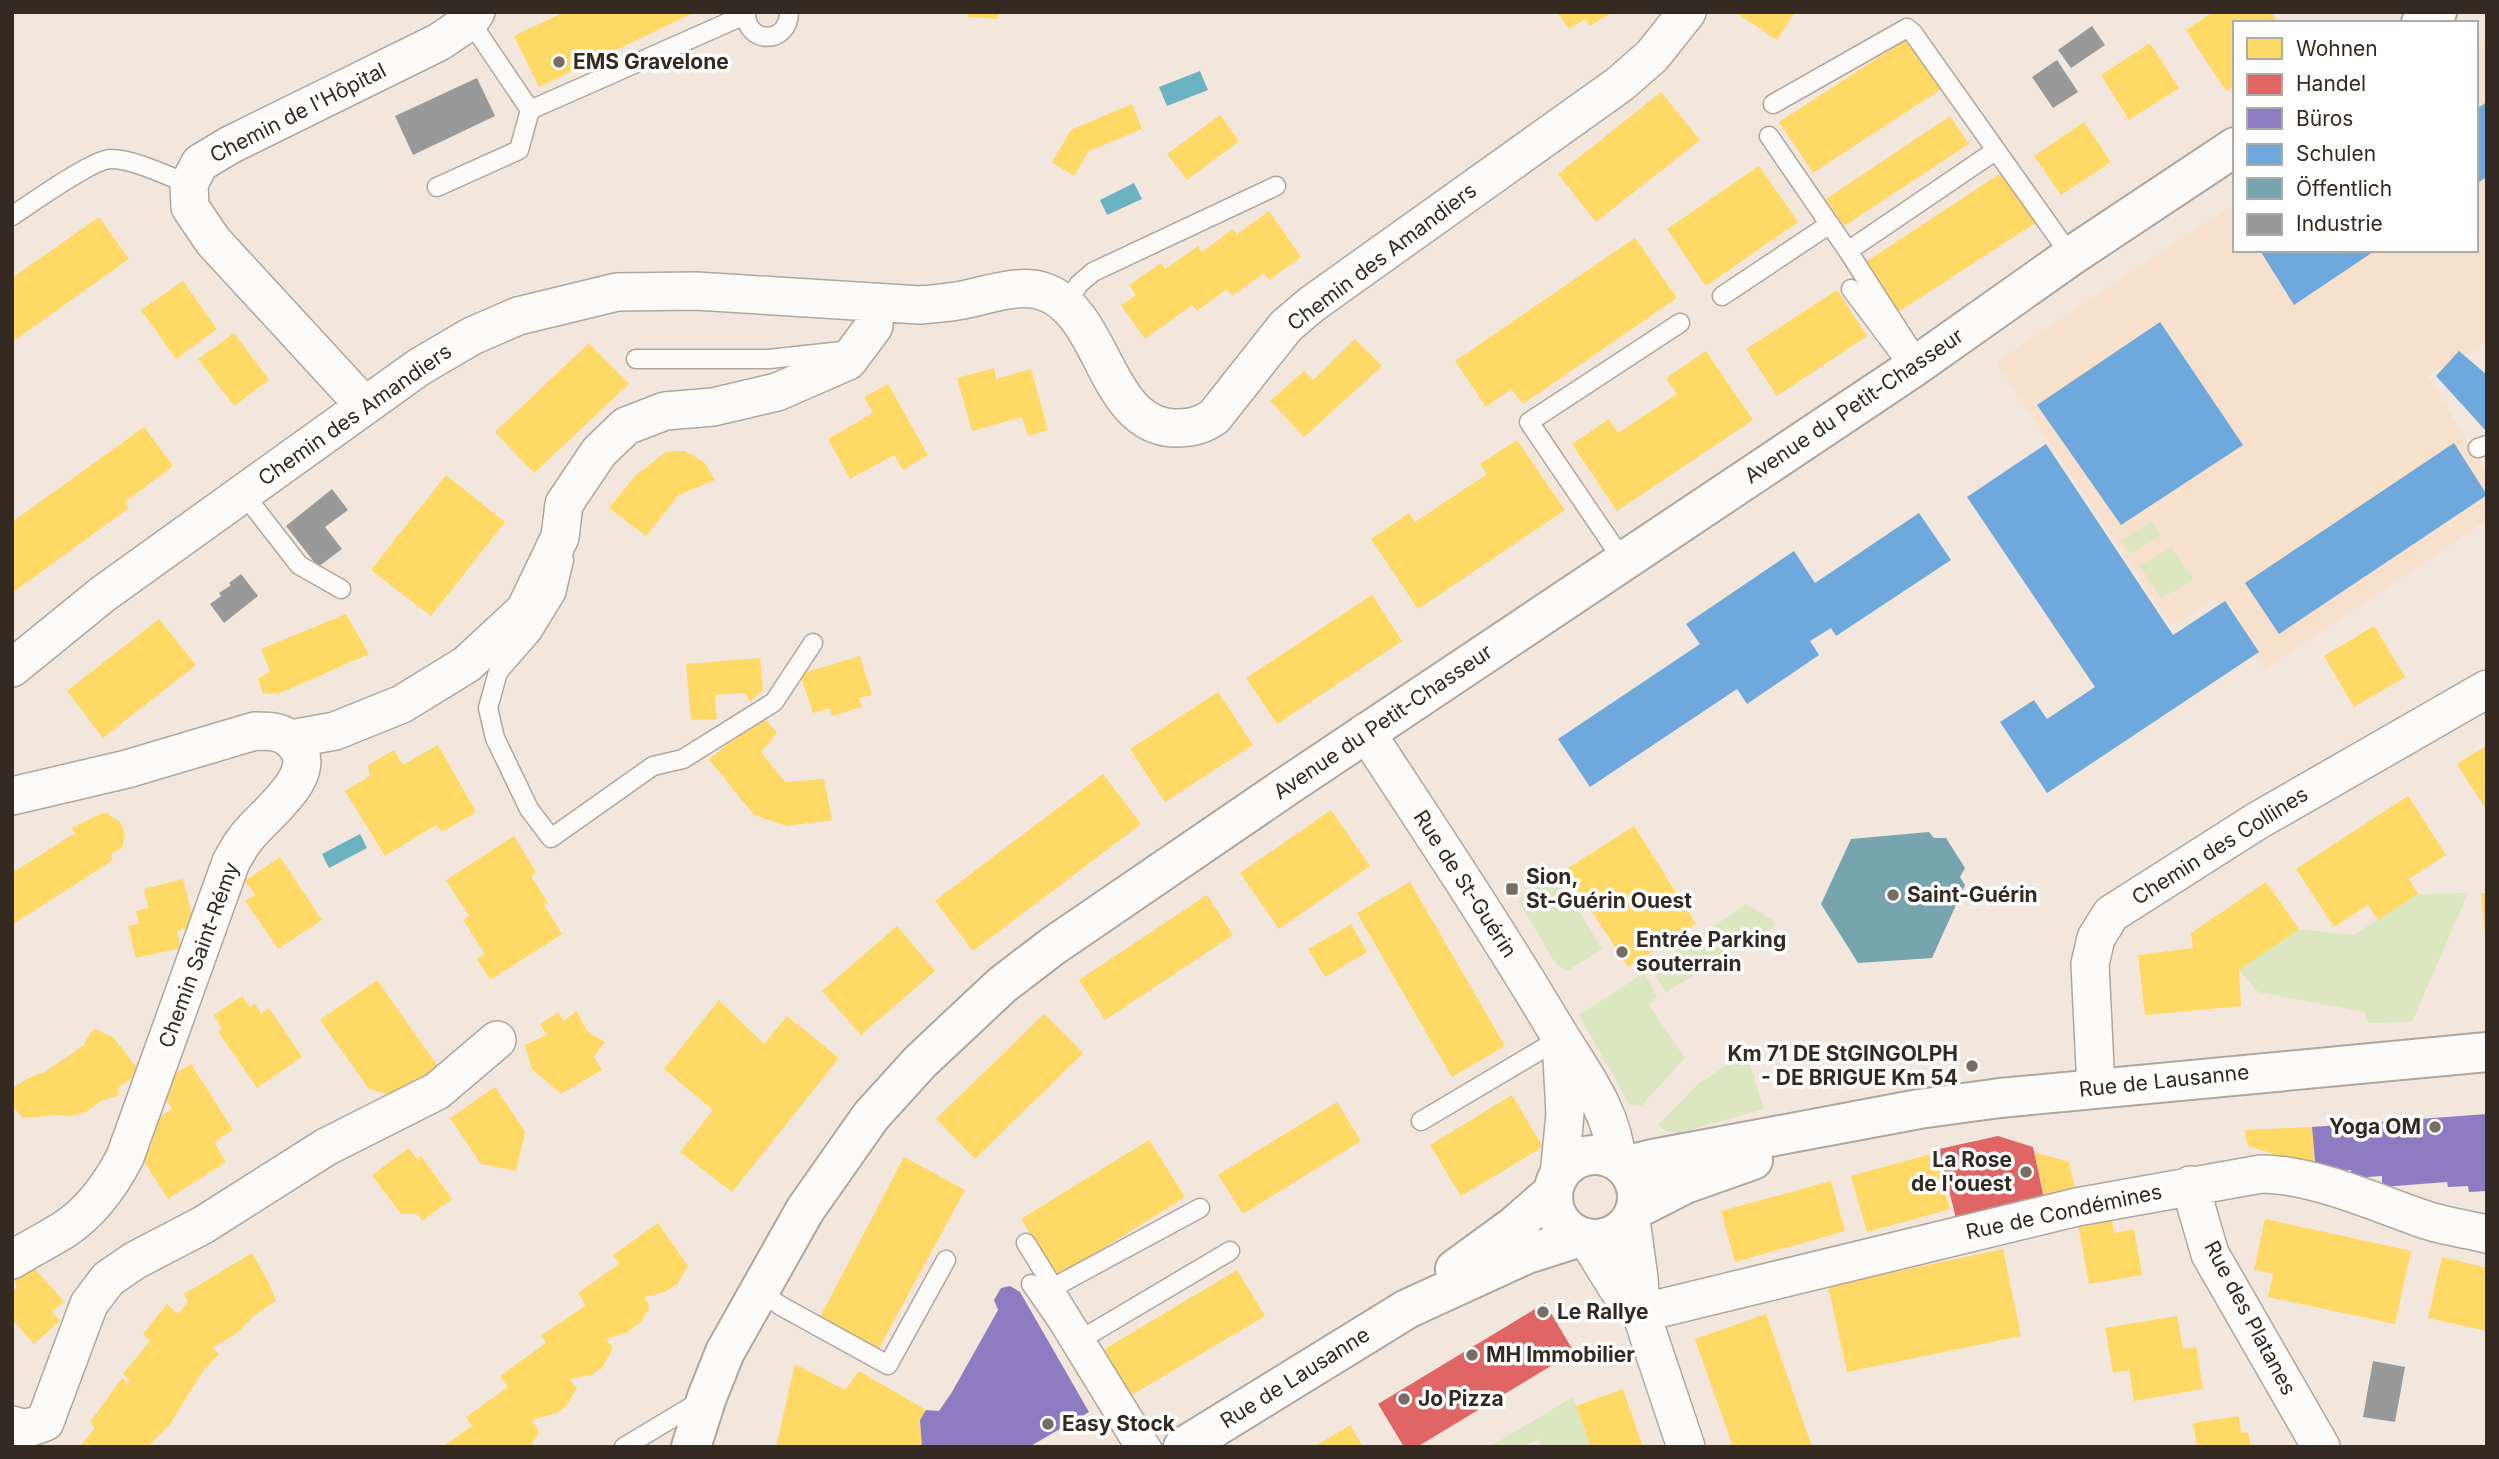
<svg xmlns="http://www.w3.org/2000/svg" width="2499" height="1459" font-family="Inter,sans-serif">
  <rect width="100%" height="100%" fill="#f3e7dd"/>
  <path fill="#f7e0cc" d="M2487 38V342L2428 376 2487 475V520L2265 669 2215 598 2172 626 1996 362 2235 204V250H2476V45Z"/>
  <path fill="#dce6c1" d="M2152 521 2161 535 2130 554 2122 540Z
    M2171 547 2194 580 2161 598 2140 566Z
    M1555 873 1602 949 1569 970 1557 966 1518 900Z
    M2468 893 2412 1022 2369 1023 2364 1012 2258 992 2239 970 2299 929 2354 935 2418 894Z
    M1746 904 1775 922 1773 927 1666 992 1651 969Z
    M1644 973 1657 997 1649 1005 1685 1058 1641 1106 1630 1105 1579 1015Z
    M1746 1053 1764 1109 1680 1133 1667 1132 1658 1125 1698 1084Z
    M1573 1397 1591 1447H1542L1539 1439 1521 1447H1489Z"/>
  <path fill="#6bb2c2" d="M1200 71 1208 90 1167 106 1159 87Z
    M1134 183 1142 199 1107 215 1100 200Z
    M360 834 367 848 329 868 322 854Z"/>
  <path fill="#ffd966" d="M564 12H695L539 87 514 36Z
    M967 12H1000L997 19 968 17Z
    M1557 12H1613L1590 26 1585 19 1569 29Z
    M1735 12H1795L1777 40Z
    M2213 12H2271L2278 23H2235V85L2226 91 2186 30Z
    M1913 35 1946 86 1813 173 1779 122Z
    M2150 43 2179 88 2129 120 2101 75Z
    M1661 92 1700 140 1596 222 1558 174Z
    M1132 104 1142 129 1089 151 1074 176 1052 162 1071 130Z
    M1220 115 1239 141 1187 180 1167 154Z
    M1950 116 1969 144 1844 226 1826 199Z
    M2084 122 2111 162 2061 195 2034 156Z
    M1759 166 1798 222 1706 286 1667 229Z
    M2004 171 2037 222 1898 312 1864 263Z
    M1269 211 1301 257 1269 280 1264 273 1232 296 1227 289 1197 311 1192 305 1145 339 1121 305 1136 295 1129 285 1161 263 1165 269 1198 246 1202 252 1233 229 1237 234Z
    M99 217 129 259 12 342V278Z
    M1635 238 1677 298 1523 404 1511 389 1486 407 1455 361Z
    M183 281 217 329 176 359 141 310Z
    M1837 290 1867 336 1777 396 1746 349Z
    M234 333 269 380 234 406 198 359Z
    M1355 339 1382 366 1304 437 1270 401 1304 371 1313 380Z
    M589 343 629 384 534 473 495 432Z
    M1706 351 1753 420 1617 511 1572 444 1609 419 1618 433 1677 394 1666 378Z
    M994 368 996 379 1031 369 1048 430 1028 436 1022 417 972 431 957 378Z
    M888 384 928 455 903 470 894 455 850 479 828 439 873 413 864 397Z
    M144 427 173 466 125 502 129 508 12 593V522Z
    M1517 440 1565 510 1418 609 1371 539 1409 513 1415 522 1487 474 1480 464Z
    M685 451 704 462 715 480 679 495 646 536 609 508 636 475 666 452Z
    M446 475 505 522 431 616 371 570Z
    M1372 595 1402 641 1277 724 1246 678Z
    M346 614 369 654 280 693 263 694 258 679 270 671 261 649Z
    M159 619 196 665 103 738 67 691Z
    M2374 626 2405 677 2354 707 2324 656Z
    M860 656 872 695 859 698 862 707 832 716 830 708 813 713 800 674Z
    M760 658 763 690 750 702 745 693 715 695 717 719 691 720 686 664Z
    M1218 692 1253 745 1165 802 1130 749Z
    M763 717 777 733 761 752 785 782 824 779 832 820 787 826 754 815 709 759Z
    M438 745 476 812 442 832 436 825 385 856 345 791 370 776 368 765 394 750 403 765Z
    M2487 745V811L2457 764Z
    M1103 774 1141 824 973 951 935 901Z
    M2408 796 2446 855 2409 879 2418 894 2378 920 2368 905 2334 927 2296 869Z
    M1331 810 1370 866 1279 929 1240 873Z
    M107 813 120 822 125 834 122 848 110 855 113 860 12 925V873L75 833 72 828 100 814Z
    M1634 826 1696 924 1628 967 1565 870Z
    M514 836 536 872 531 876 548 903 544 905 562 934 490 980 477 959 485 954 463 920 469 916 446 880Z
    M280 857 322 920 278 949 245 901 255 895 245 881Z
    M183 879 195 926 177 931 181 948 136 958 128 926 139 924 136 911 148 908 144 889Z
    M1410 882 1505 1046 1452 1077 1357 913Z
    M2266 882 2299 929 2239 970 2241 1006 2145 1015 2138 955 2193 948 2191 933Z
    M2481 893H2487V935H2485Z
    M1207 895 1233 935 1105 1020 1079 980Z
    M1351 924 1367 952 1325 977 1308 949Z
    M897 926 935 971 861 1035 822 991Z
    M377 980 439 1068 398 1097 369 1089 320 1020Z
    M242 996 250 1007 255 1004 261 1014 269 1008 302 1057 257 1088 218 1031 222 1029 214 1015Z
    M719 1000 764 1044 787 1016 839 1058 732 1192 680 1152 713 1110 664 1069Z
    M576 1011 588 1032 605 1042 594 1057 602 1070 561 1094 532 1069 525 1045 547 1035 540 1024 558 1012 564 1021Z
    M1044 1014 1083 1053 975 1159 936 1119Z
    M95 1029 114 1038 140 1072 118 1088 119 1095 101 1101 86 1112 70 1116 58 1115 22 1118 12 1105V1088L31 1077 45 1072 84 1045 90 1033Z
    M191 1064 233 1130 214 1142 226 1162 168 1199 139 1154 153 1145 142 1128 172 1109 157 1085Z
    M495 1087 525 1132 516 1171 481 1164 450 1118Z
    M1512 1095 1543 1147 1461 1196 1430 1145Z
    M1337 1102 1361 1141 1243 1214 1218 1175Z
    M2312 1127 2315 1167 2248 1146 2246 1139 2245 1130Z
    M1149 1140 1185 1197 1057 1277 1021 1219Z
    M409 1148 417 1159 421 1156 452 1199 422 1221 418 1214H401L372 1175Z
    M2034 1152 2069 1162 2075 1188 2044 1194Z
    M1934 1153 1950 1209 1867 1232 1851 1176Z
    M904 1157 965 1190 878 1350 820 1317Z
    M1831 1181 1845 1231 1735 1262 1721 1211Z
    M2112 1218 2114 1233 2134 1229 2142 1275 2089 1284 2078 1224Z
    M2265 1219 2411 1251 2395 1324 2268 1297 2273 1274 2254 1270Z
    M658 1223 688 1266 678 1283 665 1292 644 1297 650 1307 640 1323 626 1333 606 1339 613 1348 602 1368 591 1375 570 1379 577 1389 565 1407 557 1413 532 1420 539 1432 530 1447H442L472 1426 466 1417 508 1387 500 1376 546 1343 541 1336 586 1305 578 1293 619 1264 613 1255Z
    M2003 1249 2021 1336 1847 1372 1828 1286Z
    M252 1253 269 1283 276 1301 257 1313 237 1333 212 1348 219 1354 202 1372 170 1424 148 1447H80L95 1428 90 1422 122 1378 128 1384 130 1381 123 1374 150 1341 143 1334 167 1304 178 1314 188 1302 184 1294Z
    M2442 1257 2487 1268V1331L2428 1318Z
    M32 1266 64 1301 52 1312 60 1321 34 1344 12 1319V1292L17 1287 15 1280Z
    M1237 1270 1265 1316 1130 1396 1103 1350Z
    M1766 1314 1812 1447H1733L1695 1339Z
    M2177 1316 2183 1349 2196 1347 2203 1389 2134 1401 2129 1370 2113 1373 2105 1328Z
    M795 1364 845 1390 859 1371 926 1410 920 1420 922 1447H776Z
    M1623 1389 1643 1447H1591L1576 1406Z
    M2239 1416 2241 1433 2248 1432 2251 1447H2197L2193 1423Z
    M1350 1425 1363 1447H1314Z"/>
  <path fill="#e06666" d="M1998 1136 2033 1147 2044 1198 1956 1219 1939 1149Z
    M1545 1303 1574 1352 1417 1447H1404L1378 1404Z"/>
  <path fill="#8e7cc3" d="M2487 1114V1191L2469 1192 2468 1186 2448 1187 2447 1182 2382 1187V1176L2352 1178 2351 1170 2316 1173 2312 1127Z
    M1010 1286 1020 1292 1089 1412 1029 1447H922L920 1420 926 1410 939 1411 952 1392 998 1310 994 1300 1001 1288Z"/>
  <path fill="#6fa8dc" d="M2487 102V177L2476 184V109Z
    M2264 250H2376L2294 305 2261 252Z
    M2160 322 2243 445 2121 525 2037 405Z
    M2459 351 2487 375V432L2436 376Z
    M2454 443 2487 495 2279 634 2245 583Z
    M2046 444 2173 635 2225 601 2259 652 2047 793 2000 722 2034 700 2047 719 2095 687 1967 497Z
    M1919 513 1951 560 1836 636 1831 628 1810 641 1819 655 1747 704 1737 689 1590 787 1558 739 1700 644 1686 624 1794 551 1815 583Z"/>
  <path fill="#76a5af" d="M1929 832 1934 838H1946L1965 868 1960 877 1965 885 1932 958 1858 963 1821 904 1851 839Z"/>
  <path fill="#999" d="M2092 26 2105 45 2071 68 2058 50Z
    M2057 60 2078 92 2053 108 2032 77Z
    M477 78 495 116 413 155 395 116Z
    M332 489 348 510 325 527 342 549 318 567 286 526Z
    M241 574 258 596 224 623 210 604 221 596 219 593 231 585 229 583Z
    M2373 1361 2405 1367 2395 1422 2363 1417Z"/>
  <g fill="none" stroke-linecap="round" stroke-linejoin="round">
    <g stroke="#b0a69e" stroke-width="21">
      <path id="lane" d="M746 12C745 45 789 45 789 12
        M470 21 530 110 745 15
        M1773 104 1907 28 1913 33 2071 256
        M1769 136 1848 251 1995 151
        M437 187 519 150 530 110
        M12 216C30 204 93 159 111 159 134 159 167 176 189 184
        M1848 251 1920 363
        M1851 289 1911 369
        M1722 296 1830 224
        M1066 304 1079 284 1093 272 1276 186
        M636 359H769L842 351
        M2478 448 2487 445
        M243 493 299 565 341 589
        M564 560 556 594 532 633 498 672 488 708 495 738 529 809 551 838 653 766 683 759 774 702 813 643
        M1624 562 1529 422 1680 323
        M1421 1121 1561 1038
        M1026 1243 1152 1447
        M1031 1284 1058 1323 1134 1447
        M1054 1287 1200 1208
        M759 1291 781 1306 888 1365 946 1260
        M1085 1337 1230 1251
        M624 1447 704 1399"/>
    </g>
    <g stroke="#b0a69e" stroke-width="40">
      <path id="street" d="M364 405 213 241 190 207 189 184 200 163 230 145 439 42 470 21 476 12
        M12 668 103 594 419 367 472 336 518 316 617 292 696 291 920 305C932 304 945 303 957 301 983 297 1016 283 1042 291 1105 310 1103 425 1174 428 1190 428 1201 426 1214 417L1286 326 1312 304 1620 84 1652 56 1687 12
        M1366 732C1430 830 1495 927 1555 1028 1580 1070 1613 1110 1617 1161
        M291 739 335 731 402 704 467 664 525 610 560 537 564 504 599 452 626 426 665 411 713 407 777 392 848 361 874 326 875 304
        M12 796 127 769 255 731C271 731 284 731 295 744 322 775 262 816 246 838 240 845 236 854 231 862L125 1157C110 1186 92 1211 65 1229 48 1240 29 1249 12 1260
        M2096 1088 2090 964 2096 938 2111 914 2257 821 2487 689
        M1559 1176 1565 1114 1561 1039
        M2190 1185 2210 1254 2321 1447
        M1631 1220 1639 1278 1641 1313 1686 1447
        M1587 1239 1618 1289 1641 1313
        M1641 1313 2077 1207 2261 1174C2312 1174 2374 1202 2423 1219 2443 1226 2466 1229 2487 1234
        M12 1425C25 1430 33 1427 45 1422L89 1304 108 1279 134 1261 203 1225 326 1147 437 1091 497 1040"/>
    </g>
    <g stroke="#b0a69e" stroke-width="42">
      <path id="secondary" d="M2421 23 2437 12
        M1553 1197a42 42 0 1 1 84 0a42 42 0 1 1-84 0Z
        M1624 1166 1653 1159 1919 1109 2000 1098 2487 1052
        M1636 1209 1685 1184 1753 1160
        M1455 1269 1514 1226 1553 1192
        M691 1447 707 1397 725 1352 805 1210 871 1116 920 1062 1002 985 1053 946 1287 786 1911 369 2071 256 2235 147
        M1183 1447 1407 1309 1527 1254 1581 1237"/>
    </g>
    <use href="#lane" stroke="#fdfbfa" stroke-width="18"/>
    <use href="#street" stroke="#fdfbfa" stroke-width="37"/>
    <use href="#secondary" stroke="#fdfbfa" stroke-width="38"/>
  </g>
  <g fill="#786c63" stroke="#fff" stroke-width="2.5">
    <circle cx="559" cy="62" r="7"/>
    <rect x="1505" y="882" width="14" height="14" rx="3.5"/>
    <circle cx="1893" cy="895" r="7"/>
    <circle cx="1622" cy="952" r="7"/>
    <circle cx="1972" cy="1066" r="7"/>
    <circle cx="2435" cy="1127" r="7"/>
    <circle cx="2026" cy="1172" r="7"/>
    <circle cx="1543" cy="1312" r="7"/>
    <circle cx="1472" cy="1355" r="7"/>
    <circle cx="1404" cy="1399" r="7"/>
    <circle cx="1048" cy="1424" r="7"/>
  </g>
  <g text-anchor="middle" stroke-width="7" stroke-linejoin="round" paint-order="stroke">
    <g font-size="21" font-weight="bold" fill="#352a22" stroke="#fff" text-anchor="start">
      <text x="573" y="69">EMS Gravelone</text>
      <text x="1526" y="884">Sion,<tspan x="1526" dy="24">St-Guérin Ouest</tspan></text>
      <text x="1907" y="902">Saint-Guérin</text>
      <text x="1636" y="947">Entrée Parking<tspan x="1636" dy="24">souterrain</tspan></text>
      <text x="1958" y="1061" text-anchor="end">Km 71 DE StGINGOLPH<tspan x="1958" dy="24">- DE BRIGUE Km 54</tspan></text>
      <text x="2421" y="1134" text-anchor="end">Yoga OM</text>
      <text x="2012" y="1167" text-anchor="end">La Rose<tspan x="2012" dy="24">de l'ouest</tspan></text>
      <text x="1557" y="1319">Le Rallye</text>
      <text x="1486" y="1362">MH Immobilier</text>
      <text x="1418" y="1406">Jo Pizza</text>
      <text x="1062" y="1431">Easy Stock</text>
    </g>
    <g font-size="21" fill="#352a22" stroke="#fff">
      <text transform="translate(298 113) rotate(-27)" y="7">Chemin de l'Hôpital</text>
      <text transform="translate(1382 257) rotate(-37)" y="7">Chemin des Amandiers</text>
      <text transform="translate(1854 406) rotate(-34)" y="7">Avenue du Petit-Chasseur</text>
      <text transform="translate(355 415) rotate(-35)" y="7">Chemin des Amandiers</text>
      <text transform="translate(1383 722) rotate(-34)" y="7">Avenue du Petit-Chasseur</text>
      <text transform="translate(2220 846) rotate(-32)" y="7">Chemin des Collines</text>
      <text transform="translate(1465 884) rotate(57)" y="7">Rue de St-Guérin</text>
      <text transform="translate(199 955) rotate(-70)" y="7">Chemin Saint-Rémy</text>
      <text transform="translate(2164 1081) rotate(-6)" y="7">Rue de Lausanne</text>
      <text transform="translate(2064 1212) rotate(-12)" y="7">Rue de Condémines</text>
      <text transform="translate(2250 1318) rotate(62)" y="7">Rue des Platanes</text>
      <text transform="translate(1295 1378) rotate(-32)" y="7">Rue de Lausanne</text>
    </g>
  </g>
  <rect width="2499" height="1459" fill="none" stroke="#352a22" stroke-width="28"/>
  <rect x="2233" y="21" width="245" height="231" fill="#ffffff" stroke="#aeaaa7" stroke-width="2"/>
  <rect x="2247" y="38" width="35" height="21" fill="#ffd966" stroke="#aeaaa7" stroke-width="2"/>
  <text x="2296" y="56" font-size="21" fill="#352a22">Wohnen</text>
  <rect x="2247" y="74" width="35" height="21" fill="#e06666" stroke="#aeaaa7" stroke-width="2"/>
  <text x="2296" y="91" font-size="21" fill="#352a22">Handel</text>
  <rect x="2247" y="108" width="35" height="21" fill="#8e7cc3" stroke="#aeaaa7" stroke-width="2"/>
  <text x="2296" y="126" font-size="21" fill="#352a22">Büros</text>
  <rect x="2247" y="144" width="35" height="21" fill="#6fa8dc" stroke="#aeaaa7" stroke-width="2"/>
  <text x="2296" y="161" font-size="21" fill="#352a22">Schulen</text>
  <rect x="2247" y="178" width="35" height="21" fill="#76a5af" stroke="#aeaaa7" stroke-width="2"/>
  <text x="2296" y="196" font-size="21" fill="#352a22">Öffentlich</text>
  <rect x="2247" y="214" width="35" height="21" fill="#999999" stroke="#aeaaa7" stroke-width="2"/>
  <text x="2296" y="231" font-size="21" fill="#352a22">Industrie</text>
</svg>
